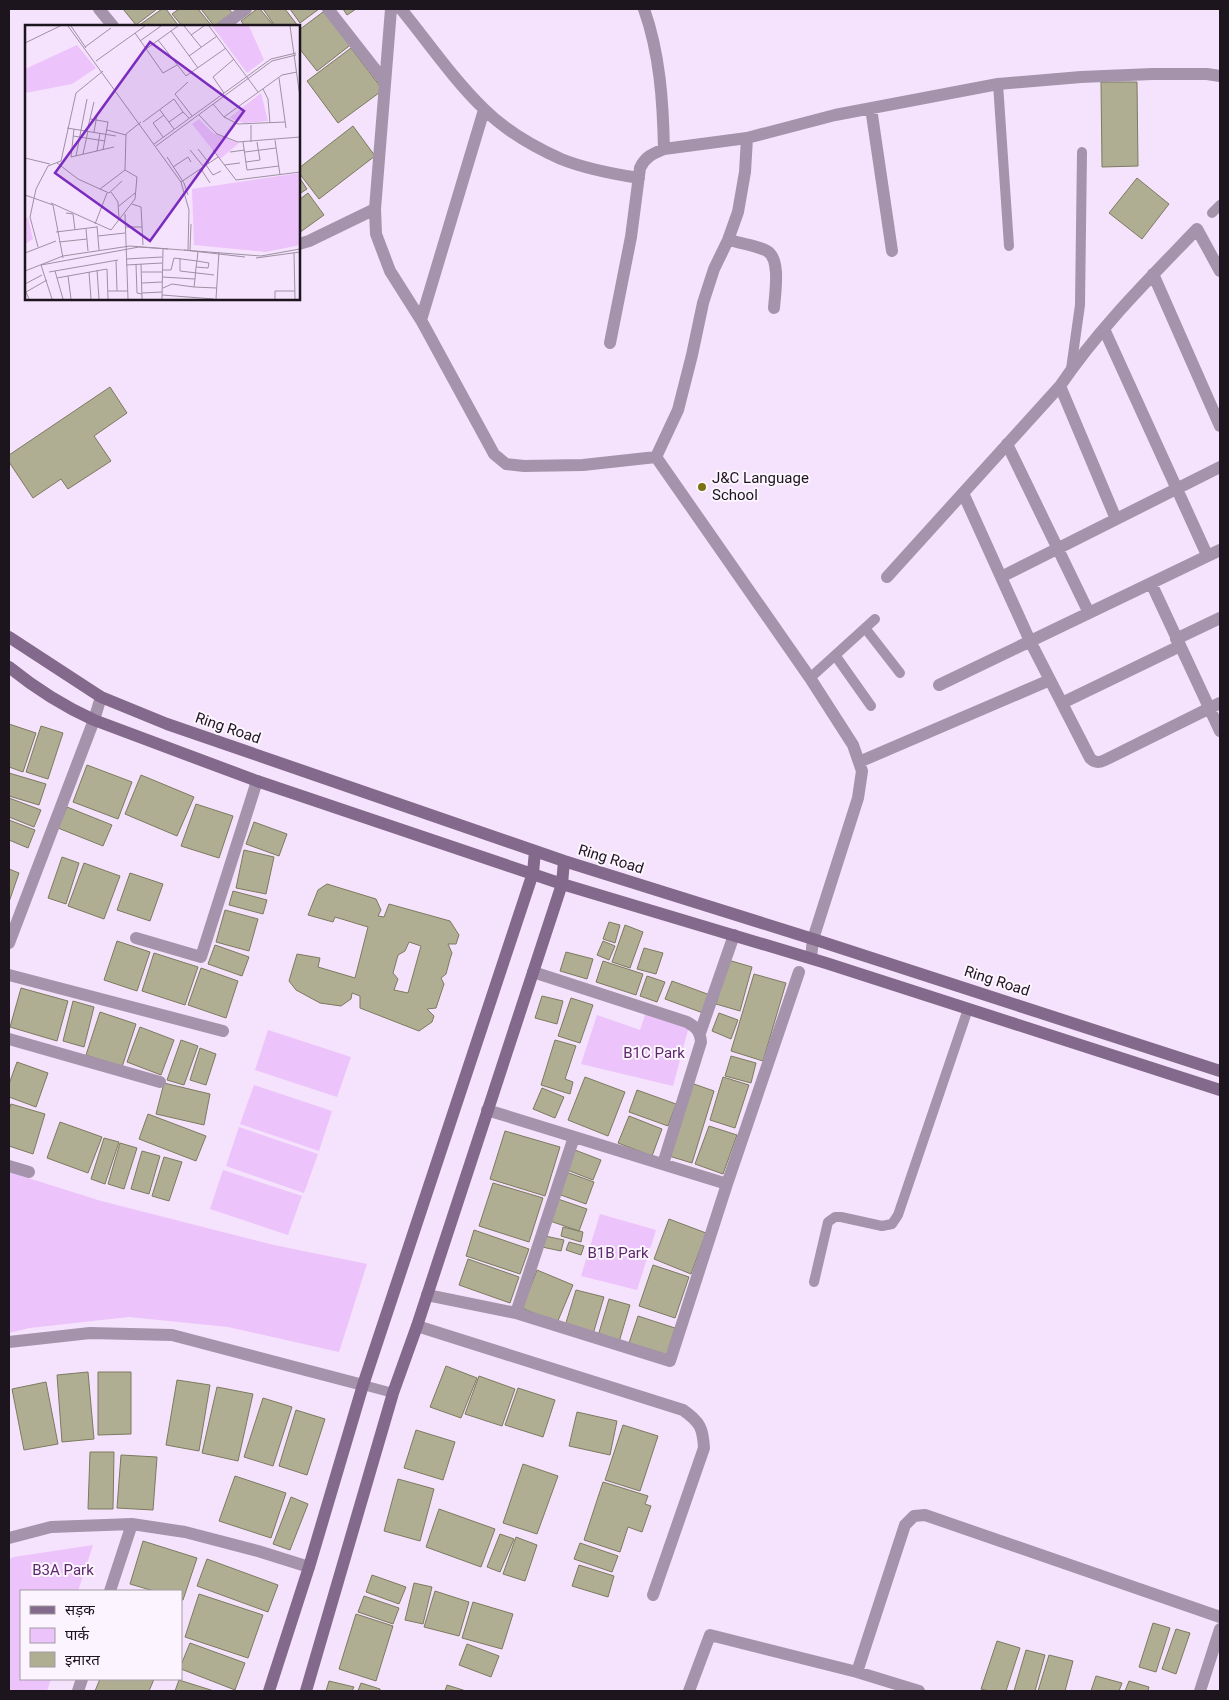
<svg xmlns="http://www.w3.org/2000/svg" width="1229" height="1700" font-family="Roboto,'Noto Sans Devanagari',sans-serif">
  <rect width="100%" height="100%" fill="#f5e2fc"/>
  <path fill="#ecc3fa" d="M646 1012 689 1026 673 1086 581 1064 597 1015 640 1030Z
    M268 1030 351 1057 337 1097 255 1070Z
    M254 1085 332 1111 319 1151 240 1124Z
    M239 1127 318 1154 304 1193 226 1166Z
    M223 1170 302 1196 288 1235 210 1209Z
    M9 1172 101 1201 274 1245 367 1264 339 1352 228 1327 129 1317 29 1328 9 1333Z
    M600 1214 656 1230 637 1290 581 1276Z
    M93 1545 78 1591H21V1679H51L47 1691H9V1559L14 1557Z"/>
  <path fill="#b0ae92" stroke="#7c7a5f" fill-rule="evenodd" d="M123 9H157L136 25Z
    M162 9H166L178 25 138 26Z
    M179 9H198L212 26H182L172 14Z
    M201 9H229L233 14 214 26Z
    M257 9H260L274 26H245L241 21Z
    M263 9H285L298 26H275Z
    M290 9H319L300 23Z
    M327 9 353 43 317 71 299 48V30Z
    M343 9H356L347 15Z
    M351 48 383 90 338 123 307 81Z
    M1101 82H1137L1138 166 1102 167Z
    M353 126 375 156 319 199 299 173V168Z
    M299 177 307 189 299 194Z
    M1137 178 1169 204 1142 239 1109 213Z
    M308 193 324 215 299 233V200Z
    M110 387 127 413 94 436 111 461 68 489 61 479 33 498 9 462V455Z
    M9 724 36 733 23 772 9 767Z
    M41 726 63 733 48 779 26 772Z
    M87 765 132 782 118 819 73 802Z
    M9 773 46 784 39 805 9 796Z
    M141 775 194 797 177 836 125 814Z
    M9 798 41 810 34 827 9 817Z
    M196 804 233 816 219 858 181 846Z
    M67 807 112 825 103 846 58 828Z
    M9 820 35 830 28 848 9 840Z
    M254 822 287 834 279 856 246 844Z
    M244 850 274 857 266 894 236 888Z
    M62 857 79 863 66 904 48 898Z
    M84 863 120 876 104 919 68 906Z
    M9 869 19 873 9 902Z
    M130 873 163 884 150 921 117 910Z
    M327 884 376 899 381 910 378 916 384 917 389 904 450 921 459 935 456 944H448L452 953 450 959 446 974 441 978 444 984 436 1008 427 1009 434 1016 432 1022 419 1031 360 1008V996L352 993 351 999 341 1006 320 1003 296 990 289 981 297 954 320 958 318 967 355 978 368 927 335 917 333 922 308 915 318 890ZM409 942 421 946 408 993 394 990 398 979 393 973 398 955 405 951Z
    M233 891 267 900 263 914 229 905Z
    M225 910 258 919 249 951 216 942Z
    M609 922 620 925 615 943 603 939Z
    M625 925 643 932 630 968 612 962Z
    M117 941 150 952 137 991 104 980Z
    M603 941 615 946 609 960 597 955Z
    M215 945 249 957 242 976 208 964Z
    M644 948 663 953 656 974 637 969Z
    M566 952 593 959 587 979 560 971Z
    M154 953 198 967 185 1005 142 991Z
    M728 960 752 967 740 1011 716 1004Z
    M603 961 643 974 636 995 596 982Z
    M201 968 238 981 226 1018 188 1005Z
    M754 974 786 983 763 1061 731 1051Z
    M647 976 665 982 657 1002 640 996Z
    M672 981 710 995 703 1013 665 999Z
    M21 988 68 1001 57 1041 10 1027Z
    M542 996 563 1001 557 1024 535 1018Z
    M571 998 593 1005 580 1043 558 1036Z
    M73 1001 94 1007 84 1047 63 1041Z
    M100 1012 136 1024 122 1067 86 1055Z
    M719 1013 738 1020 731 1039 712 1031Z
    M140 1027 174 1040 161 1075 127 1062Z
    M181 1040 198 1046 184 1085 167 1080Z
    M555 1040 576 1046 565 1079 573 1082 570 1094 541 1085Z
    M200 1048 216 1054 206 1085 190 1080Z
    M731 1056 756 1063 751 1083 725 1076Z
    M17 1062 48 1073 36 1107 9 1097V1084Z
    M585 1077 625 1092 608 1136 568 1120Z
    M723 1077 749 1085 735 1128 710 1120Z
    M164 1083 210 1094 204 1125 156 1114Z
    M691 1083 714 1091 692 1163 669 1156Z
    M542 1088 564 1097 555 1118 533 1109Z
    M637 1090 676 1104 668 1126 629 1112Z
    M11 1104 45 1114 33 1154 9 1146V1110Z
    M148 1114 206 1136 196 1161 139 1139Z
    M629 1116 662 1129 652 1156 618 1143Z
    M60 1122 102 1137 88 1173 47 1158Z
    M709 1126 737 1135 723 1174 695 1164Z
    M505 1131 560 1147 545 1196 490 1179Z
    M104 1138 119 1142 105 1184 91 1179Z
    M120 1143 137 1148 124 1189 108 1184Z
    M575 1150 601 1160 593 1180 567 1170Z
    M142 1151 160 1156 149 1194 131 1189Z
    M164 1157 182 1162 169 1201 152 1196Z
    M566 1172 594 1182 586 1204 558 1194Z
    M493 1183 543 1198 529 1242 479 1226Z
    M558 1199 587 1209 579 1231 550 1221Z
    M669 1219 706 1233 691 1274 654 1259Z
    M563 1227 583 1232 581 1242 561 1236Z
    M474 1230 529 1249 520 1274 466 1256Z
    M545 1236 564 1240 561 1251 542 1247Z
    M569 1242 584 1246 581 1255 566 1250Z
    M468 1259 519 1277 510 1303 459 1285Z
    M653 1265 689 1277 675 1318 639 1306Z
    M537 1270 573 1285 557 1323 522 1308Z
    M576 1290 604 1297 593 1334 565 1326Z
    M609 1299 630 1305 619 1342 598 1336Z
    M638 1316 675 1328 667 1355 629 1343Z
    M446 1366 477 1378 461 1418 430 1407Z
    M88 1372 94 1439 62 1442 57 1375Z
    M98 1372H131V1434L98 1435Z
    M479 1376 515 1389 502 1426 465 1414Z
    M177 1380 210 1385 199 1451 166 1445Z
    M46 1382 58 1444 24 1450 12 1389Z
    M217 1387 253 1394 238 1461 202 1453Z
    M518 1388 555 1400 543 1437 505 1425Z
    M263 1398 292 1407 273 1466 244 1457Z
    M296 1410 325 1419 307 1475 279 1466Z
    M577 1412 617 1421 610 1455 569 1446Z
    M623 1425 658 1436 640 1491 605 1480Z
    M416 1430 455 1442 443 1480 404 1468Z
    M90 1452H114L113 1509H88Z
    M121 1455 157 1457 153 1510 117 1508Z
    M523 1464 558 1476 537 1534 503 1523Z
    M235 1476 286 1493 271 1538 219 1521Z
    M398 1479 434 1489 420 1541 384 1531Z
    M603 1482 648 1496 645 1504 651 1506 642 1532 628 1527 620 1552 584 1540Z
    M291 1497 308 1504 290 1550 273 1544Z
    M439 1509 495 1529 481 1567 426 1547Z
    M500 1534 514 1539 500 1572 487 1567Z
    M516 1537 537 1545 525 1581 503 1574Z
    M143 1541 197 1558 183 1600H181V1591H154L130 1584Z
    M580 1543 618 1556 612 1572 574 1559Z
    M207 1559 278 1585 268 1612 197 1586Z
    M579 1565 614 1576 608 1597 572 1586Z
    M372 1575 406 1587 399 1604 366 1592Z
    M414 1583 432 1587 423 1624 405 1620Z
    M435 1591 469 1602 459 1636 424 1627Z
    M199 1594 263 1615 248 1658 185 1637Z
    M364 1596 399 1608 393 1624 358 1612Z
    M473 1602 513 1614 502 1649 462 1638Z
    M356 1614 393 1626 376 1681 339 1669Z
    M1153 1623 1170 1628 1156 1672 1139 1667Z
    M1176 1629 1190 1633 1176 1674 1162 1669Z
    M997 1641 1020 1648 1006 1691H989L981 1689Z
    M190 1643 245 1663 235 1690 181 1669V1665Z
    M467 1644 499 1656 491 1677 459 1665Z
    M1026 1650 1045 1655 1035 1691H1014Z
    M1049 1655 1073 1661 1065 1691H1038Z
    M1096 1676 1122 1683 1119 1691H1091Z
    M100 1679H154L149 1691H95Z
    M179 1680 214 1691H175Z
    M329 1681 354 1687 352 1691H326Z
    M1129 1681 1149 1687 1148 1691H1125Z
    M361 1683 380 1689V1691H358Z
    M447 1685 466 1691H445Z"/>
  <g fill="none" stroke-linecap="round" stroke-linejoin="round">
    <path stroke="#a593ab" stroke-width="10" d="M998 84 1009 246
      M1212 213 1220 205
      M1071 369 1080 305 1082 152
      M865 628 900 673
      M835 655 871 706
      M810 678 875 619
      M814 1282 828 1222 835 1217H841L882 1226 892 1224 898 1215 968 1009
      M363 1385 393 1393"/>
    <path stroke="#a593ab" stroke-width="12" d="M99 9 113 26
      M328 9 385 82
      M391 9 375 209 376 234 390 271 421 320 494 454 506 464 524 466 583 465 656 457
      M401 9C428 42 453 79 484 109 505 130 534 147 561 159 586 169 613 174 639 178
      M644 9C660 54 663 102 664 149
      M223 26 246 9
      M871 108 892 251
      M728 240C740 243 756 245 767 251 781 259 775 293 774 308
      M299 244 309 241 375 209
      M1153 274 1220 426
      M421 320 484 110
      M1104 329 1207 555
      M610 343 631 237 640 168C645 157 652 154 664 149L747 138
      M1060 386 1116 519
      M1007 444 1089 613
      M656 457 678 410 692 355 703 303 714 269 728 240 738 212 745 172 747 138 835 115 998 84 1081 77 1152 74H1207L1220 76
      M656 457 810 678 853 745 862 771 858 798 813 939 811 958
      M963 493 1030 641 1090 758C1095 763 1099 763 1105 760L1220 703
      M887 577 1060 386C1099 328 1149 279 1197 229L1220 271
      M1001 577 1220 467
      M1151 583 1220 731
      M1176 639 1220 618
      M939 685 1220 550
      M1062 703 1180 646
      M859 762 1050 680
      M136 938 201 957 257 781
      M9 943 94 720 101 697
      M533 972 687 1022C696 1027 700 1031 701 1042L663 1164
      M9 975 223 1031
      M700 1033 734 935
      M9 1039 160 1082
      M487 1110 727 1184
      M9 1166 29 1172
      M427 1295 516 1313 574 1137
      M516 1313 670 1361 727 1184 799 972
      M417 1326 683 1410C700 1422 703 1428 704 1448L653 1595
      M9 1342 90 1333 172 1335 363 1385
      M9 1538 51 1527 132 1524 185 1532 258 1551 309 1567
      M110 1591 132 1524
      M857 1672 905 1525 914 1516 925 1515 1220 1617
      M78 1691 82 1679
      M689 1691 710 1635 857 1672 919 1691
      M1200 1691 1220 1629"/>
    <path stroke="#83698b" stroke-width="12" d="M9 637 101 697 167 724 564 861 813 939 1220 1071
      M9 667C35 688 63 706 94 720L257 781 562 884 826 963 1220 1090
      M269 1691 309 1567 363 1385 533 873 535 851
      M306 1691 393 1393 417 1326 562 884 564 861"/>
  </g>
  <circle fill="#7a7112" stroke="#fcf4fe" stroke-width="2" cx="702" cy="487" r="5"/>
  <g text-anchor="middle" stroke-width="4" stroke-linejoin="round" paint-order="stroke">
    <g font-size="15" fill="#1c151e" stroke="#fcf4fe" text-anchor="start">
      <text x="712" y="483">J&amp;C Language<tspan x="712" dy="17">School</tspan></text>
    </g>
    <g font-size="15" fill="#1c151e" stroke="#fcf4fe">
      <text transform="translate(228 728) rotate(19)" y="5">Ring Road</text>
      <text transform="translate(611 859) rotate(17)" y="5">Ring Road</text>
      <text transform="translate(997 981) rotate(18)" y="5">Ring Road</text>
    </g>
    <g font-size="15" fill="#5b286a" stroke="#fcf4fe">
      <text x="654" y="1058">B1C Park</text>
      <text x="618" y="1258">B1B Park</text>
      <text x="63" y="1575">B3A Park</text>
    </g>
  </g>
  <g transform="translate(25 25)">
    <rect width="275" height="275" fill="#f5e2fc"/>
    <path d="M187 1H224L239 35 222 48ZM52 20 71 43 47 59 0 68V44ZM236 68 243 96 219 98 204 93ZM174 94 188 108 214 118 195 134 167 99ZM275 148V220L241 227 169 220 167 164ZM0 192 3 193 8 214 0 219Z" fill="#ecc3fa"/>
    <path fill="none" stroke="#9e90a3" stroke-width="1" d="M43 1 156 157 164 185 163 225M46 1 61 23M159 1 176 22M184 1 233 67M265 1 275 72M146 6 173 43M110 8 138 48 152 40M166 10 179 1M133 15 161 51 201 23M115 16 136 1M0 18 35 1M60 22 86 3M121 24 153 1M164 31 192 11M71 36 120 1M254 53 261 103M163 57 150 69 167 91M238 64 243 74 245 98M199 68 188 52 209 34M188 79 199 92 213 99 260 97M135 85 149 104M174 90 192 109 213 117 275 112M199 92 257 50 272 47M65 94 69 77M118 97 149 74 158 87M144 97 158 87 164 93M226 100V117M42 103 91 111M49 104 46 132 89 122M82 105 101 110M62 106 65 94 83 97 78 125M69 107 72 90M48 111 80 116M138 112 128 98 139 90M250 115 255 150M218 117 222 145 254 141M129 119 246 34 271 28M131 121 247 36 271 30M173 124 184 138M165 125 179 142M188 125 211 155 275 147M72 126 75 108M205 127 220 125M220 127 251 123M58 129 63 106M51 131 62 74M142 132 159 158 163 170M0 133 25 139M221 137 235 135 232 117M32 138 53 154 75 164 100 145M181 140 188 150 196 146M199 140 215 138M148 142 163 132 166 137M176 144 185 158M100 145 101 109 116 97M156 157 193 132M75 164 84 168 97 156M86 167 93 177 94 194M0 170 28 180 38 233M26 178 86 205 110 174 112 152 100 145M107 179 116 182 118 220M94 181 110 168M41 188 48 189 50 205M100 189 103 274M70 199 82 168M72 201 74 225M100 202H117M61 204 63 226M31 207 72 202M73 211 100 208M34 217 62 214M13 222 5 192 11 164 23 141 36 136 51 68 78 46M159 225 220 232M165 225 166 199M0 228 31 216M269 228 270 274M155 233V246L189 250M231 233 275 227M101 234 137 232M91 235 92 266M111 239 112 268 117 269M116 239 117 274M16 240 114 222 143 224M16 240 27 274M101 240 137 238M72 245 74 274M137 245H146L149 233 172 236 173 226M0 246 38 231 105 221 236 231 275 224M30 246 32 253 43 251M24 247 93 235M64 247 66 274M117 247H137M137 252 170 254M32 253 38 274M117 258 137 257M0 259 17 250M169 262 192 263M138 263 147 259 169 262 170 254 171 242 172 236 184 238 183 243 171 242M83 266H103M117 268 137 267M137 270 189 274M4 274 1 267 22 255M46 274 43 251 82 244 83 274M137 274 138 223M191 274 194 227M250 274V266H270"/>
    <path fill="#7b2cbf" fill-opacity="0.15" stroke="#7b2cbf" stroke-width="2.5" d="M125 17 219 86 125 216 30 148Z"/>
    <rect width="275" height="275" fill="none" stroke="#1c151e" stroke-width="2.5"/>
  </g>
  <rect width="1229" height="1700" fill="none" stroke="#1c151e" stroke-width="20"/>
  <rect x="20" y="1590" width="162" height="90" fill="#fcf4fe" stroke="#a29ba4"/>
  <rect x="30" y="1606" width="25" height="8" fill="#83698b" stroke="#a29ba4"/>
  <text x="65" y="1615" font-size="15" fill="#1c151e">सड़क</text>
  <rect x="30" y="1628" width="25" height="15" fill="#ecc3fa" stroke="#a29ba4"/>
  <text x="65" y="1640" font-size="15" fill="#1c151e">पार्क</text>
  <rect x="30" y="1652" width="25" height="15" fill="#b0ae92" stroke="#a29ba4"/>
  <text x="65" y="1665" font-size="15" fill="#1c151e">इमारत</text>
</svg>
